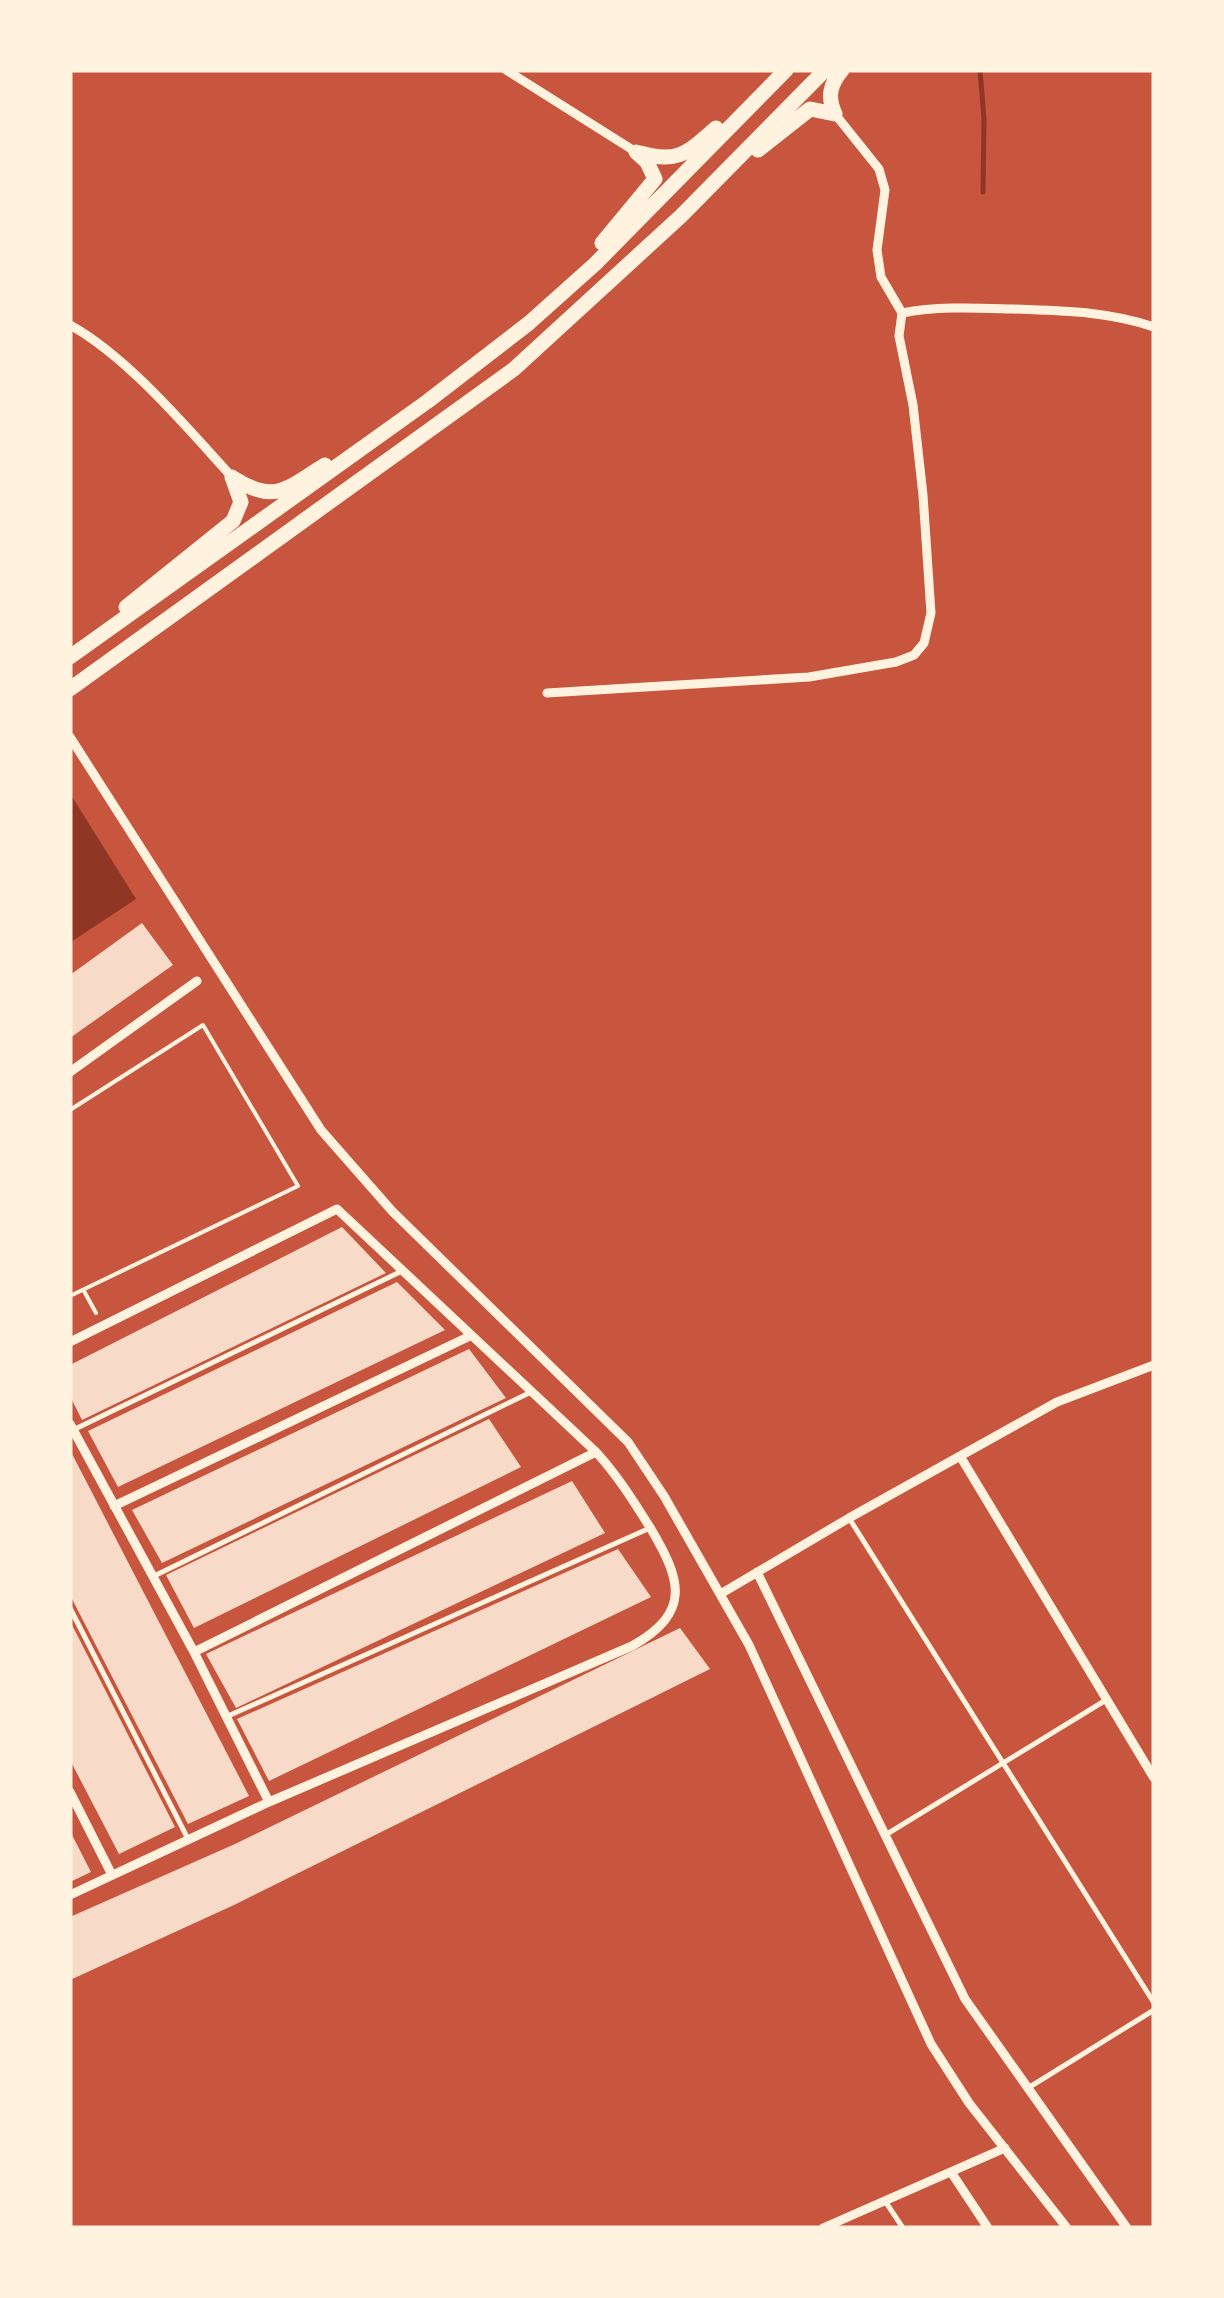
<svg xmlns="http://www.w3.org/2000/svg" width="1224" height="2298" font-family="'DM Sans',sans-serif">
  <rect width="100%" height="100%" fill="#c8553d"/>
  <path fill="#8f3625" d="M71 795 136 899 71 942 70 796Z"/>
  <g fill="none" stroke-linecap="round" stroke-linejoin="round">
    <path stroke="#8f3625" stroke-width="5" d="M980 70 984 119 983 192"/>
  </g>
  <path fill="#f7dbc8" d="M142 923 173 965 70 1038V975Z
    M342 1227 386 1273 82 1420 70 1396V1365Z
    M397 1282 445 1330 118 1487 88 1431Z
    M469 1349 506 1398 162 1563 132 1510Z
    M489 1419 521 1467 194 1628 166 1575Z
    M70 1450 249 1796 188 1824 70 1595Z
    M572 1481 605 1533 236 1708 206 1654Z
    M618 1549 651 1597 269 1781 237 1719Z
    M70 1621 175 1827 119 1854 70 1760Z
    M680 1628 710 1669 234 1905 70 1980V1917L235 1844Z
    M70 1831 91 1872 70 1882Z"/>
  <g fill="none" stroke-linecap="round" stroke-linejoin="round">
    <path stroke="#fff3e0" stroke-width="4" d="M70 1110 203 1025 298 1186 70 1296
      M84 1291 96 1313"/>
    <path stroke="#fff3e0" stroke-width="5" d="M73 1430 402 1271
      M849 1518 1154 2003
      M152 1577 531 1392
      M70 1608 188 1839
      M228 1716 650 1528
      M887 1834 1106 1700
      M1028 2088 1154 2010
      M885 2201 903 2228"/>
    <path stroke="#fff3e0" stroke-width="9" d="M506 70 636 152
      M902 313C939 306 976 308 1013 309 1062 311 1107 311 1154 327
      M70 325C128 357 187 428 232 477
      M547 693 809 677 896 662 914 655 924 643 931 613 923 495 913 405 899 336 902 313 881 277 877 250 885 190 879 169 835 114
      M70 737 321 1130 392 1211 628 1442 664 1496 749 1645 931 2044 969 2103 1067 2228
      M70 1072 197 981
      M70 1342 337 1209 596 1452C618 1476 634 1502 651 1529 681 1580 692 1612 632 1646L269 1802 70 1895
      M70 1424 194 1652 269 1802
      M960 1456 1154 1778
      M114 1506 470 1336
      M757 1572 965 1999 1127 2228
      M722 1593 849 1518 1057 1402 1154 1365
      M194 1652 596 1452
      M70 1792 112 1875
      M951 2172 988 2228
      M823 2228 1005 2148"/>
    <path stroke="#fff3e0" stroke-width="15" d="M835 114C827 97 830 84 842 70
      M758 150 810 109 835 114
      M640 153C679 164 688 152 716 128
      M602 243 655 179 647 162 636 152
      M235 479C276 505 289 487 325 465
      M126 607 233 521 241 502 232 477
      M70 657 428 401 529 323 595 264 786 70
      M70 689 514 369 681 216 825 70"/>
  </g>
  <rect width="1224" height="2298" fill="none" stroke="#fff3e0" stroke-width="145"/>
</svg>
